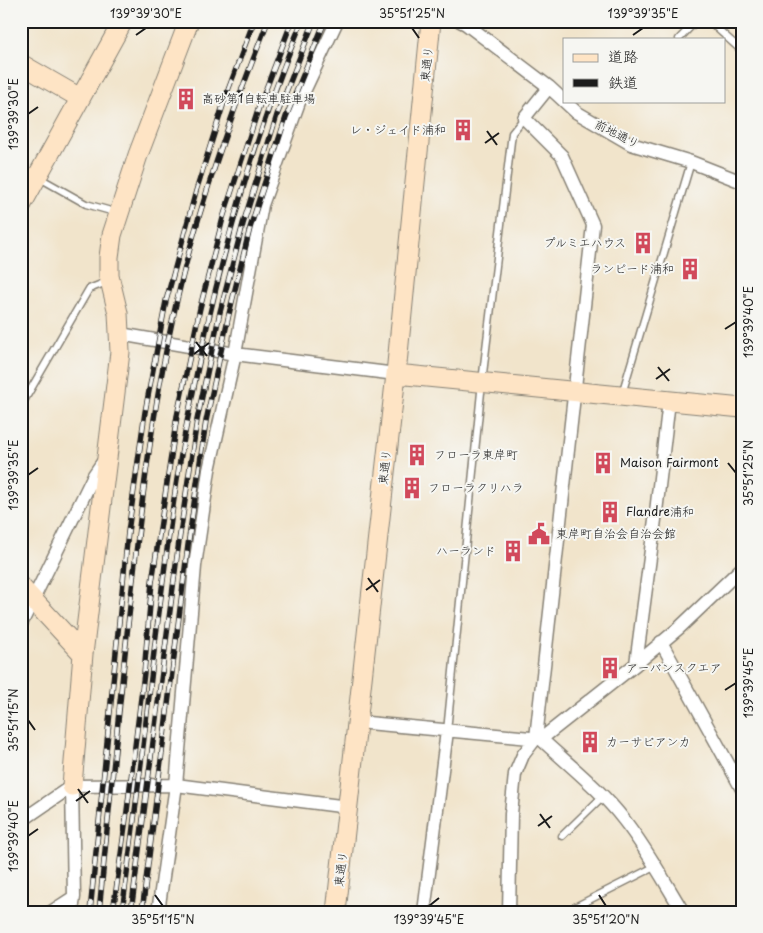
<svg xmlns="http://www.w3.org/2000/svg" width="763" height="933" font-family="'Playpen Sans','Klee One',sans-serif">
  <rect width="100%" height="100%" fill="#f6f6f2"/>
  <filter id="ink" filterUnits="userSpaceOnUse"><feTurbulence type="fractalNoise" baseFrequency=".02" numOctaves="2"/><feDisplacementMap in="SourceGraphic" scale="10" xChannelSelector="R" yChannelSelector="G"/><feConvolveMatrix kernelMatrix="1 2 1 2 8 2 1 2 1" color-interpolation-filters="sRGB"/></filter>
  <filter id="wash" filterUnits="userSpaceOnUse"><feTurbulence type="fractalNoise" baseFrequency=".0096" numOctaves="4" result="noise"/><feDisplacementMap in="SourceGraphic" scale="20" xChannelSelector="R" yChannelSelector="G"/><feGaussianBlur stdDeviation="1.12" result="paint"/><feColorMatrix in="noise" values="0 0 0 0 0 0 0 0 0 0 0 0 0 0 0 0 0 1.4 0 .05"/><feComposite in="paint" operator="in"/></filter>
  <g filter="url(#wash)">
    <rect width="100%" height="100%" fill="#f1e4cb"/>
  </g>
  <g filter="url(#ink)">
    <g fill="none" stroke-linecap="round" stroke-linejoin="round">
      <g stroke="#868074" stroke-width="9">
        <path id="lane" d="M709 21 742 51
          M679 39 696 21
          M38 177 86 204 118 213
          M622 394 691 162
          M21 406 89 289 109 281
          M447 731 482 382 512 133 524 118
          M562 836 603 796
          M575 907 656 866"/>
      </g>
      <g stroke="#868074" stroke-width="15">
        <path id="street" d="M460 21 466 24 549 87 576 112 631 144 691 162 742 182
          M120 334 235 354 396 374
          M21 624 94 475 105 459
          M661 642 742 789
          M636 664 656 512 669 401
          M357 722 541 739 636 664 679 628 742 568
          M541 739C569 765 601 790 624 820 647 849 664 881 683 912
          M72 786 176 785 348 807
          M21 821 72 786
          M51 912 74 897
          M72 912 74 897 72 786
          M158 912 176 785 195 566 209 470 235 354 262 205 299 102 337 21
          M424 912 447 731
          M509 912 511 814 515 774 523 755 536 738 593 225 562 156 524 118 549 87"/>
      </g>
      <g stroke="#868074" stroke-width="21">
        <path id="secondary" d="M21 64 80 98
          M21 206 123 21
          M396 374 742 408
          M21 587 83 654
          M72 786 83 654 120 352 118 313 109 276V257L112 235 138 155 189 21
          M336 912 396 374 431 21"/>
      </g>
      <use href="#lane" stroke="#fff" stroke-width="6"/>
      <use href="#street" stroke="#fff" stroke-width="12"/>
      <use href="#secondary" stroke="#fee4c5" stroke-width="19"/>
      <g stroke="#1c1c1c" stroke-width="5.5">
        <path id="rail" d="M90 912 128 532 145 412 166 301 196 191 227 93 254 21
          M99 912C108 819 117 727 127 634 139 523 151 413 176 304 198 207 232 113 268 21
          M113 912 127 811 144 673 152 582 177 416 200 308 223 218 259 107 292 21
          M122 912C134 822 145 733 155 643 165 568 173 492 188 417 214 281 249 148 302 21
          M131 912 179 541 197 420 220 312 243 224 277 115 314 21
          M142 912 188 545 206 421 229 314 250 228 286 117 325 21"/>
      </g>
      <use href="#rail" stroke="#f6f6f2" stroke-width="4" stroke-dasharray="11" stroke-linecap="butt"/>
    </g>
  </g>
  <path fill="none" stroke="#1c1c1c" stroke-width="2" d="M412 28 419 38M136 35 146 28M633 35 643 28M28 114 38 107M487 131 497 145M485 143 499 133M725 329 736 322M196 342 207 356M194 354 209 343M658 367 669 381M656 379 670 369M728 463 736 473M28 475 38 468M368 578 378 592M366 590 380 580M725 690 736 683M28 720 35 730M78 789 88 803M76 801 90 791M540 814 550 828M538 826 552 816M28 836 38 829M155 895 163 906M599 895 606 906M429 906 439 898"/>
  <defs>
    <g id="building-bare" transform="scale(1.725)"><path d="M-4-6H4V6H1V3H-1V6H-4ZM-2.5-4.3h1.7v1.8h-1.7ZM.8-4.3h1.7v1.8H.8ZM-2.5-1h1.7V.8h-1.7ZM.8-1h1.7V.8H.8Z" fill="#d1495b" stroke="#f6f6f2" stroke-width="2.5" paint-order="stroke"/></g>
    <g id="civic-bare" transform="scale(1.725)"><path d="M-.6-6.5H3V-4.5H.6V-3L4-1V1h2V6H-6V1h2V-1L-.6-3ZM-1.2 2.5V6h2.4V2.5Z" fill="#d1495b" stroke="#f6f6f2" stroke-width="2.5" paint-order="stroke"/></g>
  </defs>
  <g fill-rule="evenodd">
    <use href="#building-bare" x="186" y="99"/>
    <use href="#building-bare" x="463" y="130"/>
    <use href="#building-bare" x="643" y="243"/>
    <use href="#building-bare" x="690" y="269"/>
    <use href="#building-bare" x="417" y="455"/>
    <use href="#building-bare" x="603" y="463"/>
    <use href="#building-bare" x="412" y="488"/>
    <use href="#building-bare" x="610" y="512"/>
    <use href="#civic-bare" x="539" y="534"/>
    <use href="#building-bare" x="513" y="551"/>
    <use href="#building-bare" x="610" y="668"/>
    <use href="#building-bare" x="590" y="742"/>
  </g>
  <g text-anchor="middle" stroke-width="4" stroke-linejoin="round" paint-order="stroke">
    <g font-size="12" fill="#1c1c1c" stroke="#f6f6f2">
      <text transform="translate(427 64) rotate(-84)" y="4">東通り</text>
      <text transform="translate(617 134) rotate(27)" y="4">前地通り</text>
      <text transform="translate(385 467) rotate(-84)" y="4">東通り</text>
      <text transform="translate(341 869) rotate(-83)" y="4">東通り</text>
    </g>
    <g font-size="12" fill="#1c1c1c" stroke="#f6f6f2" text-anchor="start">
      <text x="202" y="103">高砂第1自転車駐車場</text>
      <text x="446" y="134" text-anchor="end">レ・ジェイド浦和</text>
      <text x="626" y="247" text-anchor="end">プルミエハウス</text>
      <text x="674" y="273" text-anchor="end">ランピード浦和</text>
      <text x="434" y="459">フローラ東岸町</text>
      <text x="620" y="467">Maison Fairmont</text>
      <text x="428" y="492">フローラクリハラ</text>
      <text x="626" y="516">Flandre浦和</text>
      <text x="556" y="538">東岸町自治会自治会館</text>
      <text x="496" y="555" text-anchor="end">ハーランド</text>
      <text x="626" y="672">アーバンスクエア</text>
      <text x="606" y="746">カーサビアンカ</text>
    </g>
  </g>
  <rect width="763" height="933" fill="none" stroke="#f6f6f2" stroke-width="55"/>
  <rect x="563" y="38" width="162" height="65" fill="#f6f6f2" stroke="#9f9f9c"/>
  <rect x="573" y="54" width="25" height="8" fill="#fee4c5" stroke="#9f9f9c"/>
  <text x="608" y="62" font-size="15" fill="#1c1c1c">道路</text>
  <rect x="573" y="79" width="25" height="8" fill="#1c1c1c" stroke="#9f9f9c"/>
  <text x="608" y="88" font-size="15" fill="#1c1c1c">鉄道</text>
  <rect x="28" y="28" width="708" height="878" fill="none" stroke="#1c1c1c" stroke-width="2"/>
  <g font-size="12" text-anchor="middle" fill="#1c1c1c">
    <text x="146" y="18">139°39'30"E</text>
    <text x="412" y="18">35°51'25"N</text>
    <text x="643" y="18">139°39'35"E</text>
    <text transform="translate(14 114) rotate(-90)" y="4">139°39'30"E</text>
    <text transform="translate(749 322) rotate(-90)" y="4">139°39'40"E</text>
    <text transform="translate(749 473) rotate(-90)" y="4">35°51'25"N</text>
    <text transform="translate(14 475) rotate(-90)" y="4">139°39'35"E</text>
    <text transform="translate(749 683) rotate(-90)" y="4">139°39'45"E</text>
    <text transform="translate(14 720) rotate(-90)" y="4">35°51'15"N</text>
    <text transform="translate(14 836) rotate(-90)" y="4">139°39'40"E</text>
    <text x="163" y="924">35°51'15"N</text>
    <text x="429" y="924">139°39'45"E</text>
    <text x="606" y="924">35°51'20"N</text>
  </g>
</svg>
